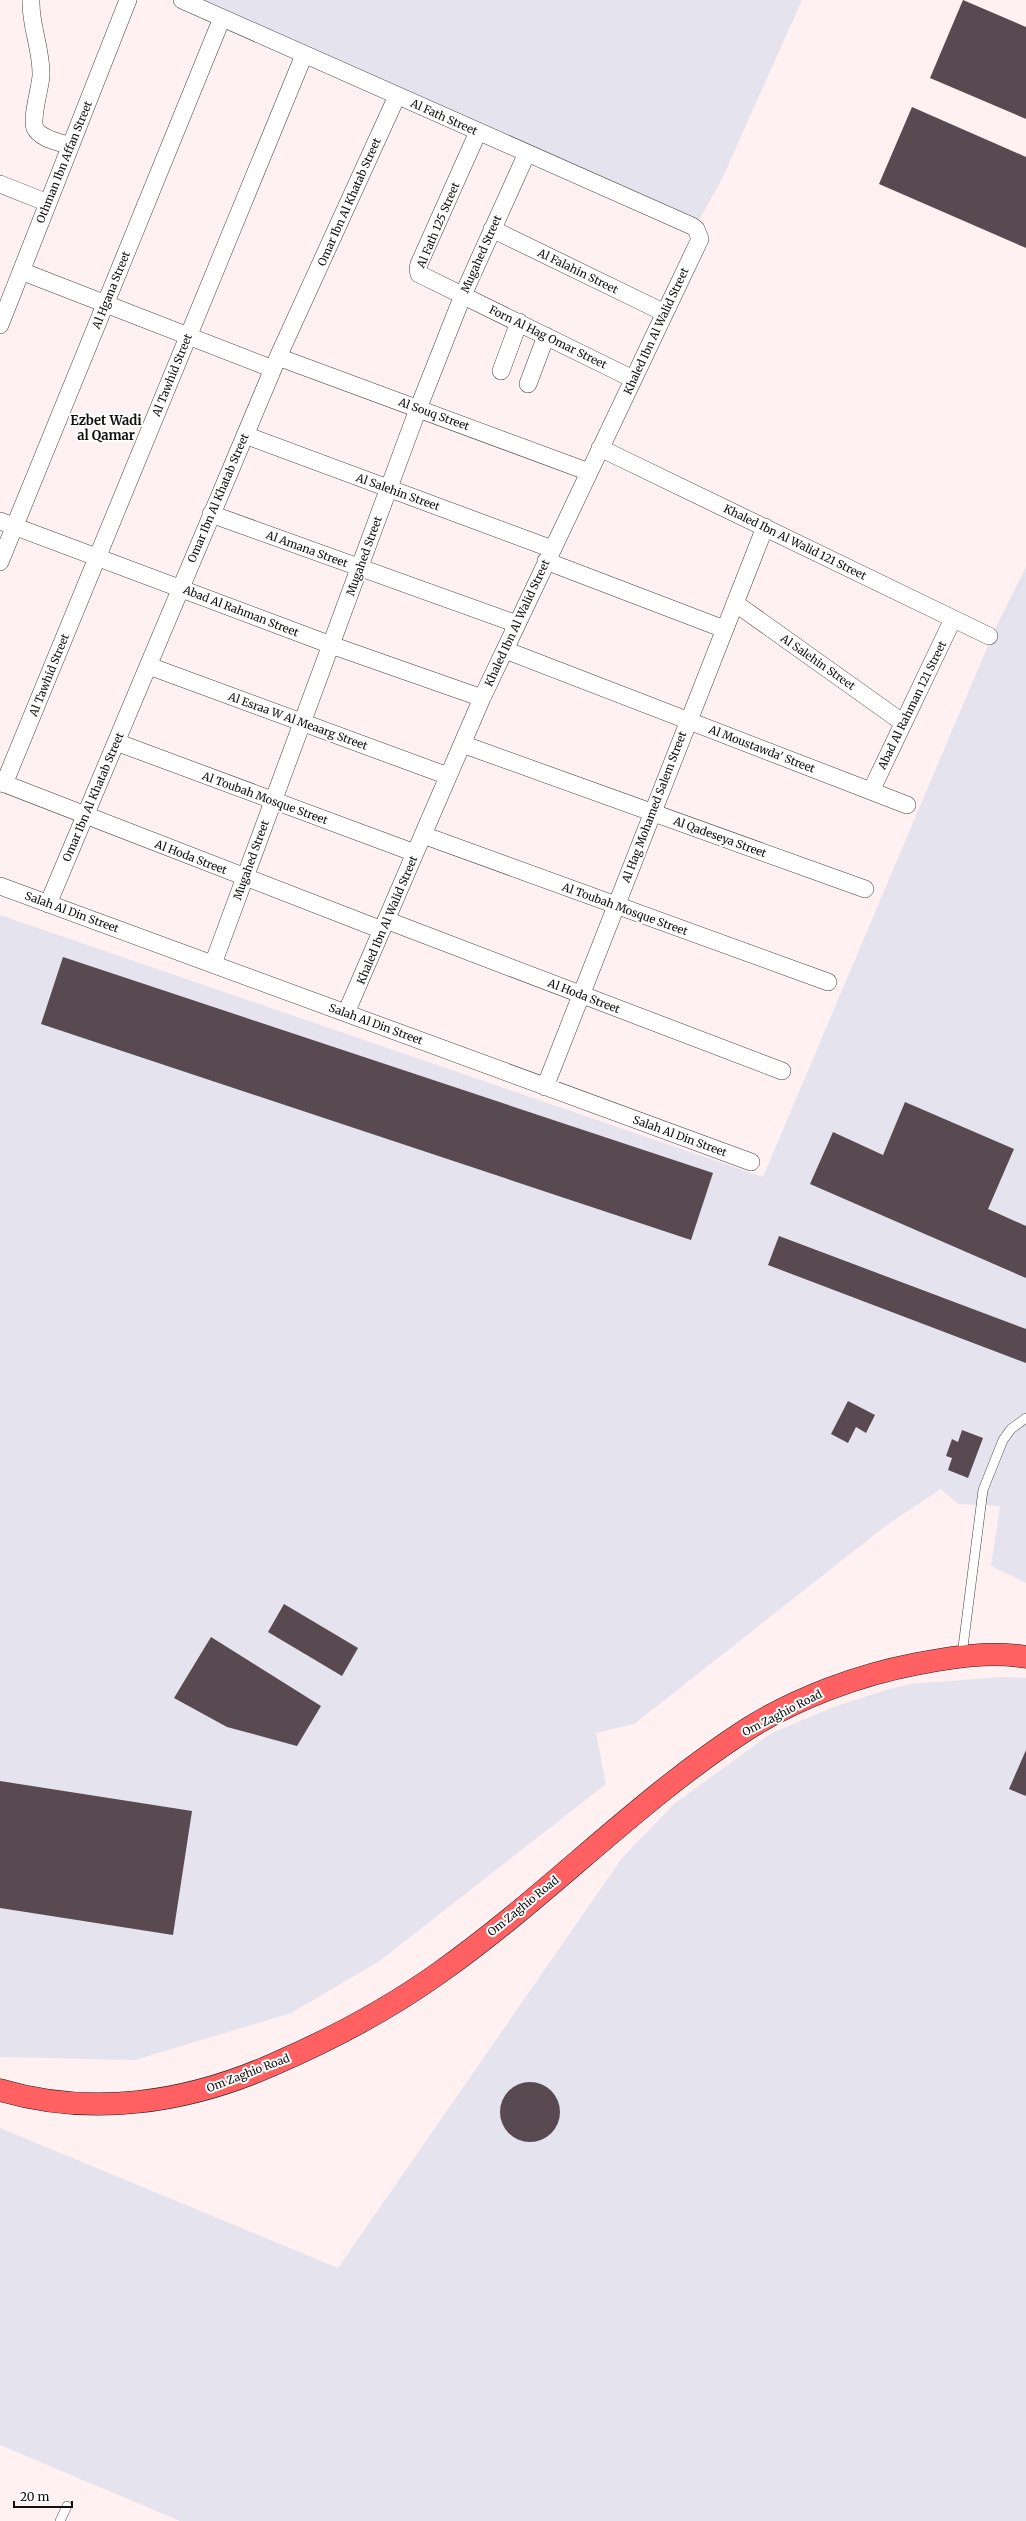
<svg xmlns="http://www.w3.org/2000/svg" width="1026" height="2521" font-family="Merriweather,serif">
  <rect width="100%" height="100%" fill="#fff1f1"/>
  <path fill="#e4e3ee" d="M197 0H802L721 181 699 220Z
    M1026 567V1583L991 1566 1000 1506 958 1504 941 1489 888 1524 634 1724 596 1733 606 1784 378 1962 291 2013 135 2060 0 2057V915L763 1177 995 629Z
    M1002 1677 1026 1678V2521H180L0 2445V2128L338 2268 622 1858 674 1804 770 1734 831 1708 889 1689 910 1684Z"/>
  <path fill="#584a50" d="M963 0 1026 27V119L930 78Z
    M912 107 1026 157V248L879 184Z
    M63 957 713 1173 691 1240 41 1024Z
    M905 1102 1014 1149 988 1209 1026 1226V1278L810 1184 833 1132 883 1155Z
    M779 1236 1026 1329V1363L768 1265Z
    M848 1401 875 1415 866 1433 856 1427 848 1443 831 1434Z
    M962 1430 983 1438 968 1478 948 1470 952 1458 946 1456 952 1439 958 1442Z
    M284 1604 358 1648 342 1676 268 1632Z
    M211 1637 321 1706 297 1746 227 1727 174 1698Z
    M1026 1750V1796L1009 1789Z
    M0 1781 192 1811 173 1935 0 1908Z
    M500 2112a30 30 0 1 1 60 0a30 30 0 1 1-60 0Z"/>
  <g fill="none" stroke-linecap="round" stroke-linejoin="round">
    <g stroke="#424242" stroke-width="10">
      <path id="lane" d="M962 1655 983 1490 1003 1440 1011 1429 1026 1418
        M60 2521 67 2506"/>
    </g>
    <g stroke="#424242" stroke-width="18">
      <path id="street" d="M31 0C30 26 42 50 41 76 40 89 31 118 35 128 40 139 60 142 70 146
        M182 0 692 226 696 229 700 239 482 698 346 1013
        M478 132 419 264 418 269 419 274 633 379
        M0 184 48 203
        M492 229 665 313
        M21 271 273 369
        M0 325 128 0
        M278 357 589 472
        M501 371 519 322
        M528 384 546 336
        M245 435 552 549
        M600 448 989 636
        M211 514 517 624
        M0 521 331 645 482 698
        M546 561 724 629
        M0 562 222 18
        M735 603 902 722
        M505 650 907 805
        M149 666 448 776
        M116 742 415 853
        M462 744 865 889
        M0 782 382 930
        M4 784 304 55
        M871 791 953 619
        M423 835 828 982
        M0 886 751 1162
        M48 904 278 357 397 96
        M386 920 782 1071
        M213 964 418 409 463 295 527 153
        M545 1087 765 527"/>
    </g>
    <g stroke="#202020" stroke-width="23">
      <path id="primary" d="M0 2090C91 2117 186 2103 272 2065 330 2040 387 2010 439 1973 547 1897 638 1799 749 1728 799 1697 859 1675 916 1664 953 1657 989 1651 1026 1657"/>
    </g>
    <use href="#lane" stroke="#fff" stroke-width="9"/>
    <use href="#street" stroke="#fff" stroke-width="17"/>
    <use href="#primary" stroke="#ff6163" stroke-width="22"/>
  </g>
  <g text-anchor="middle" stroke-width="4" stroke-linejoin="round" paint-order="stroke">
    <g font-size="11" fill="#0f0f0f" stroke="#fff">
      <text transform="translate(444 117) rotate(24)" y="4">Al Fath Street</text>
      <text transform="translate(64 162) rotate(-68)" y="4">Othman Ibn Affan Street</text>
      <text transform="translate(349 202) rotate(-66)" y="4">Omar Ibn Al Khatab Street</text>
      <text transform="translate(438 225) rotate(-67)" y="4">Al Fath 125 Street</text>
      <text transform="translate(481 254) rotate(-66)" y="4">Mugahed Street</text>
      <text transform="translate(578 271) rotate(26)" y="4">Al Falahin Street</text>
      <text transform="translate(111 290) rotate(-68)" y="4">Al Hgana Street</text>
      <text transform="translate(656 331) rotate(-65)" y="4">Khaled Ibn Al Walid Street</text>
      <text transform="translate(548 337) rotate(26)" y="4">Forn Al Hag Omar Street</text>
      <text transform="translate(172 375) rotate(-68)" y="4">Al Tawhid Street</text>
      <text transform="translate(434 414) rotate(20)" y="4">Al Souq Street</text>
      <text transform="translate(398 492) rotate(20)" y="4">Al Salehin Street</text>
      <text transform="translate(218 498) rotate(-67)" y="4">Omar Ibn Al Khatab Street</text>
      <text transform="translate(795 542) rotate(26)" y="4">Khaled Ibn Al Walid 121 Street</text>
      <text transform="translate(307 549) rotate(20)" y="4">Al Amana Street</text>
      <text transform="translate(364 556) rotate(-70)" y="4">Mugahed Street</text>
      <text transform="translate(241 611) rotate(21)" y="4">Abad Al Rahman Street</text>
      <text transform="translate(517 623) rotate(-65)" y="4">Khaled Ibn Al Walid Street</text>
      <text transform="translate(818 662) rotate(35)" y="4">Al Salehin Street</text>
      <text transform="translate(49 675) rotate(-68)" y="4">Al Tawhid Street</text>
      <text transform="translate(912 705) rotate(-64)" y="4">Abad Al Rahman 121 Street</text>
      <text transform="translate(298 721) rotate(20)" y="4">Al Esraa W Al Meaarg Street</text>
      <text transform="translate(762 749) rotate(21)" y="4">Al Moustawda' Street</text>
      <text transform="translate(93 797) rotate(-67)" y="4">Omar Ibn Al Khatab Street</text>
      <text transform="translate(265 798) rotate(20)" y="4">Al Toubah Mosque Street</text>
      <text transform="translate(654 807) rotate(-69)" y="4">Al Hag Mohamed Salem Street</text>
      <text transform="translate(720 837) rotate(20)" y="4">Al Qadeseya Street</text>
      <text transform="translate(191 857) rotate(21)" y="4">Al Hoda Street</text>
      <text transform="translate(251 860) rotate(-70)" y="4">Mugahed Street</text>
      <text transform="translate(625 909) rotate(20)" y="4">Al Toubah Mosque Street</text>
      <text transform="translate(72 912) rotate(20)" y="4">Salah Al Din Street</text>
      <text transform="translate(387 920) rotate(-67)" y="4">Khaled Ibn Al Walid Street</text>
      <text transform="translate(584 996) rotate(21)" y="4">Al Hoda Street</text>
      <text transform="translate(376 1024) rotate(20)" y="4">Salah Al Din Street</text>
      <text transform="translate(680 1136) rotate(20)" y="4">Salah Al Din Street</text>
      <text transform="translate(782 1713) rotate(-27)" y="4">Om Zaghio Road</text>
      <text transform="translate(523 1906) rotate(-39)" y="4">Om Zaghio Road</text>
      <text transform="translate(248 2073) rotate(-21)" y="4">Om Zaghio Road</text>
    </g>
    <g font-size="13" font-weight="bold" fill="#0f0f0f" stroke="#fff">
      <text x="106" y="425">Ezbet Wadi<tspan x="106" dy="15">al Qamar</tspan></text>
    </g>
  </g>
  <path d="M14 2501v6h58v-6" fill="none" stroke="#0f0f0f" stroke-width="2"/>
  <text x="20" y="2501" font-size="12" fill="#0f0f0f" stroke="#ffffff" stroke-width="3" paint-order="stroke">20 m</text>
</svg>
